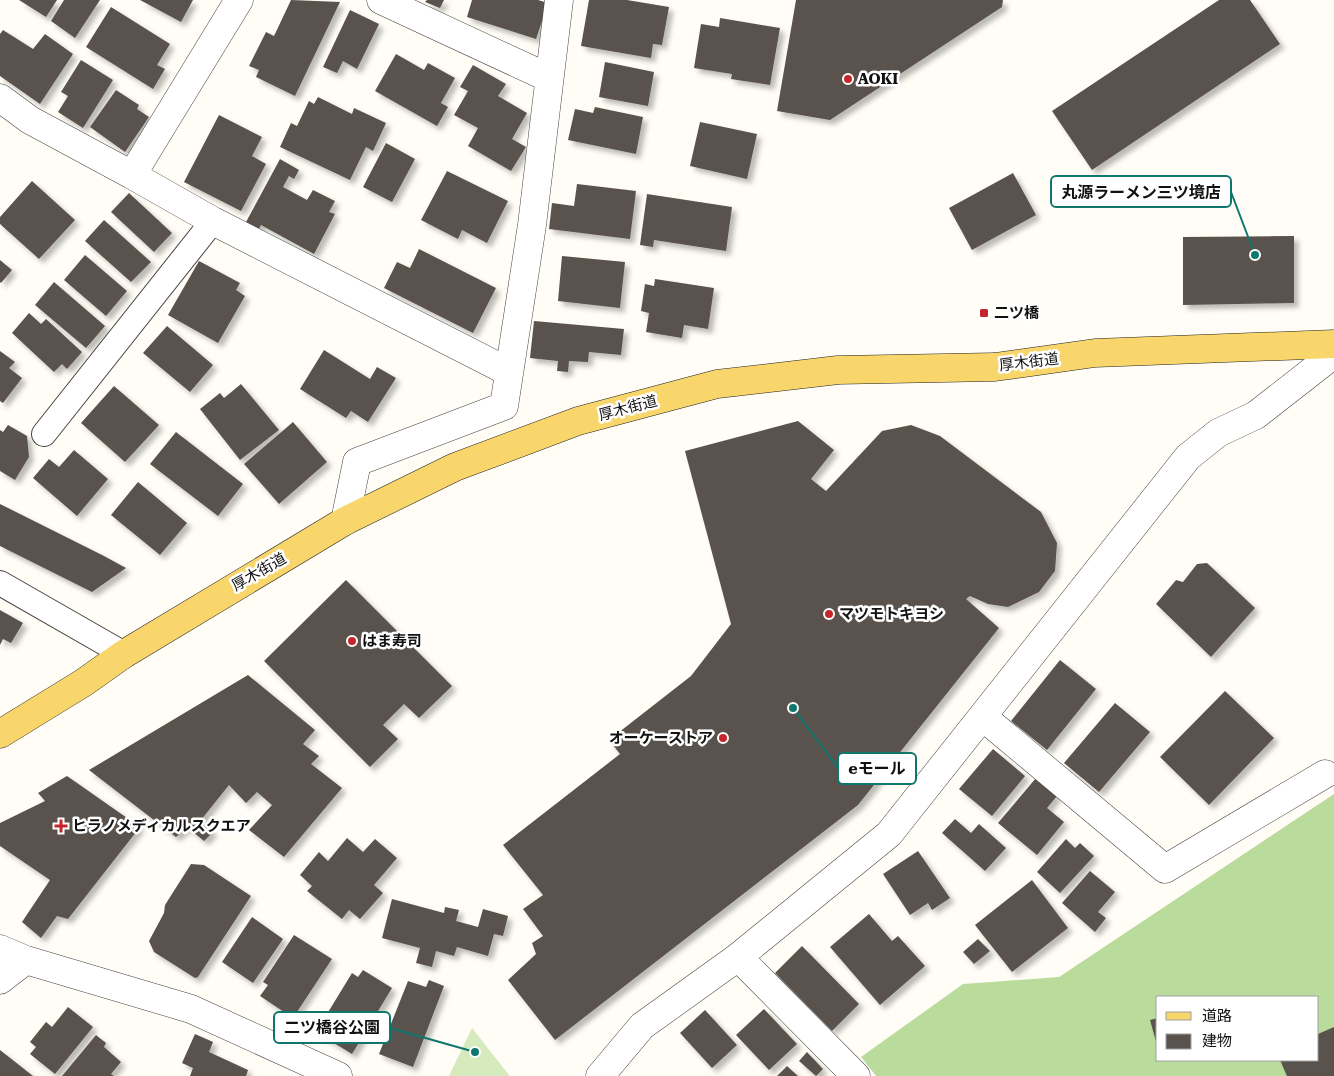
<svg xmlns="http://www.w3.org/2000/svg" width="1334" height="1076" font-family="'Roboto Serif','Noto Sans JP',serif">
  <defs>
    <filter id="shadow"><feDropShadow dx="4.5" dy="4.5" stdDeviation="2.5" flood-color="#0004"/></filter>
  </defs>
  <rect width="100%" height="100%" fill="#fffdf5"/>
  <path fill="#d5ebbd" d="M472 1028 509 1075 510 1076H449Z"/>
  <path fill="#b9dc9c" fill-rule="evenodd" d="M1334 794V1076H876L861 1057 963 984 1059 977ZM1158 997H1318V1060H1158Z"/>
  <path fill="#5a524d" filter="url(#shadow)" d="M19 0H57L46 17Z
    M64 0H100L75 38 51 21Z
    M140 0H193L181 22Z
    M291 0 340 2 295 96 256 77 259 70 249 66 266 32 274 36Z
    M427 0H444L440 8 425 2Z
    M472 0H538L548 3 536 39 467 17Z
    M589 0H627L669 7 662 45 653 44 651 58 581 46Z
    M796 0H1003L1002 7 830 120 777 111Z
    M1219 0H1250L1280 44 1092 170 1052 111Z
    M111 7 170 44 157 65 165 69 153 89 86 47Z
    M350 10 379 24 357 69 343 61 337 73 323 67Z
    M720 18 780 28 770 85 731 79 732 74 694 68 701 24 719 27Z
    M3 30 33 49 45 34 73 54 40 104 0 76V34Z
    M396 54 424 70 428 63 455 78 441 103 448 107 437 126 375 91Z
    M81 60 113 80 83 128 58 112 68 96 61 92Z
    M605 62 654 72 648 106 599 97Z
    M473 65 506 84 498 96 527 113 512 139 526 147 511 171 468 146 478 128 454 115 468 91 460 87Z
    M116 90 139 105 137 109 149 117 125 152 90 127Z
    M318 97 352 114 354 108 386 123 373 151 366 147 350 180 280 147 291 123 297 126 309 101 314 104Z
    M595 107 643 117 636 154 568 140 575 109 593 113Z
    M219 115 262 137 252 156 266 164 241 211 184 182Z
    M700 122 757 134 747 179 690 166Z
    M386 143 415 159 392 202 363 187Z
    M280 159 299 170 294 179 289 176 283 187 307 200 313 190 335 201 329 212 335 214 314 254 261 225 259 229 246 222Z
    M447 171 508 201 487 243 462 230 458 239 421 220Z
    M1013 173 1036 215 972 250 949 208Z
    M32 181 75 220 39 259 0 224V217Z
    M577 184 636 191 630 239 549 229 552 203 574 206Z
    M129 193 172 233 154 252 111 212Z
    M647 194 732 207 726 251 654 240 653 247 640 245Z
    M104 220 151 262 131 282 85 241Z
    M1294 236V303L1183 305V237Z
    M419 249 496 288 473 333 384 288 397 262 410 268Z
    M85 255 127 291 106 316 64 280Z
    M562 256 625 262 620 308 558 301Z
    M0 260 12 270 1 283 0 282Z
    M199 261 240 283 236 290 245 296 218 343 168 315Z
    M655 279 714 288 708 329 684 325 682 338 646 332 649 313 641 311 645 284 654 286Z
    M54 282 105 326 86 348 35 305Z
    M29 313 41 324 46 319 82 352 67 369 62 364 54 372 12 333Z
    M534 321 624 329 621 355 589 352 588 362 569 361 568 372 557 371 558 361 530 358Z
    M167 326 213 365 190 392 143 353Z
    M324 350 370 379 377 367 396 378 368 422 351 411 346 418 300 389Z
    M0 351 15 362 9 368 22 378 3 403 0 401Z
    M241 384 279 430 240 460 200 409 220 393 224 398Z
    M114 386 159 425 125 462 81 423Z
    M798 421 834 450 811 479 826 491 882 431 911 425 940 436 1041 512 1057 543 1055 571 1039 592 1008 607 988 604 970 596 966 599 999 628 858 805 555 1040 508 980 536 954 532 943 543 936 523 909 543 895 503 845 620 754 609 740 691 676 731 624 685 451Z
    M293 422 327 462 279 504 244 464Z
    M8 425 27 436 29 457 15 480 0 471V430L3 432Z
    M176 432 243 484 218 516 150 464Z
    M74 450 108 479 77 516 33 478 49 459 59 467Z
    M138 482 187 523 160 555 111 515Z
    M0 504 104 556 126 568 92 592 0 546Z
    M1207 563 1255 608 1211 657 1156 604 1176 580 1183 582 1197 564Z
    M346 580 452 686 419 718 404 704 383 725 398 739 370 767 264 661Z
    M0 610 23 623 11 643 3 639 0 645Z
    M1060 660 1096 689 1047 750 1011 721Z
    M248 675 315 730 303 744 319 756 311 764 342 788 284 857 249 830 272 805 257 792 246 803 229 785 201 820 213 832 204 841 187 827 176 837 89 770Z
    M1225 691 1274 738 1209 805 1160 757Z
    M1115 703 1150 732 1099 792 1064 763Z
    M993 749 1025 776 992 816 959 789Z
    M67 776 140 827 68 919 57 916 41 938 22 922 50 880 0 846V823L45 801 38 793Z
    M1036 778 1057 796 1047 808 1064 822 1037 855 998 823Z
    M955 819 971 833 979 824 1006 848 985 871 942 833Z
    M347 838 363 852 375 839 397 858 374 885 383 893 360 919 349 910 342 919 307 891 312 886 300 875 319 852 328 861Z
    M1066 839 1075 848 1080 843 1094 856 1060 893 1037 872Z
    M918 851 950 898 932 910 928 903 910 915 883 874Z
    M191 864 204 865 251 896 198 977 195 978 154 952 149 941 164 913 165 905Z
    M1090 871 1115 892 1098 912 1106 918 1095 932 1062 903Z
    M1032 880 1068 928 1012 972 975 925Z
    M392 899 444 913 445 907 459 910 456 921 478 927 483 909 508 916 503 936 494 934 488 956 457 947 454 956 436 951 432 967 416 963 420 948 382 938Z
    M869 914 892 941 898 936 925 966 880 1005 830 947Z
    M252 917 283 939 253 983 222 962Z
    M294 935 332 959 293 1018 260 996 268 985 263 982Z
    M978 939 990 951 974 964 963 952Z
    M802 946 859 1004 832 1031 775 973Z
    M363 970 392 988 352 1054 316 1032 352 973 358 977Z
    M429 980 444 986 413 1067 379 1054 408 981 426 987Z
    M68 1007 93 1027 55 1074 30 1054 36 1047 30 1042 46 1022 52 1027Z
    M764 1009 797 1044 769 1070 736 1035Z
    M705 1010 737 1045 712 1068 680 1033Z
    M1158 1018V1045H1157L1150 1020Z
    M1334 1027V1076H1287L1280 1060H1318V1034Z
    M195 1034 213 1042 209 1052 248 1070 246 1076H190L193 1068 182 1063Z
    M96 1035 106 1043 104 1047 121 1062 111 1074 114 1076H62Z
    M0 1050 33 1076H0Z
    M807 1052 823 1069 816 1076 799 1061Z
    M787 1066 798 1076H777Z"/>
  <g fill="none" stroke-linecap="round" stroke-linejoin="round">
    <g stroke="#444" stroke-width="26">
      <path id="service" d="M44 434 213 221
        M0 583 124 654"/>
    </g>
    <g stroke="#444" stroke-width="29">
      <path id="minor" d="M381 0 549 78
        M0 98 30 120 132 175 239 0
        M132 175 213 221 509 372
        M345 521 357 462 504 406 532 225 559 0
        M983 717 1165 869 1325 774
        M0 949 26 960 191 1009 338 1076
        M738 957 856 1076
        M0 980 26 960
        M600 1076 642 1026 738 957 889 834 1188 457 1218 433 1256 415 1334 354"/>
    </g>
    <g stroke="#222" stroke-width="29">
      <path id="primary" d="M0 734 83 683 124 654 345 521 455 467 578 421 717 384 838 370 995 367 1095 353 1334 344"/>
    </g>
    <use href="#service" stroke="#fff" stroke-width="24"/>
    <use href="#minor" stroke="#fff" stroke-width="28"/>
    <use href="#primary" stroke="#f9d66b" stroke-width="28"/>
  </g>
  <g fill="#c4262e" stroke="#fff" stroke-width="2">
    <circle cx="848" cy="79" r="5"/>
    <rect x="979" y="308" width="10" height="10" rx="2.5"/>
    <circle cx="829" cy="614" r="5"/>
    <circle cx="352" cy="641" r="5"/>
    <circle cx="723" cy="738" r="5"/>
    <path d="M58.5 818.5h5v5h5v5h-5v5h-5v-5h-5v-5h5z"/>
  </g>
  <g text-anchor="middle" stroke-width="5" stroke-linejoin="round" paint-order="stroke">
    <g font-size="15" font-weight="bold" fill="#111" stroke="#fff" text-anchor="start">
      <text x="858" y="84">AOKI</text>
      <text x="994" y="318">二ツ橋</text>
      <text x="839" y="619">マツモトキヨシ</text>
      <text x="362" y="646">はま寿司</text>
      <text x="713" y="743" text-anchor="end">オーケーストア</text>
      <text x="72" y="831">ヒラノメディカルスクエア</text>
    </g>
    <g font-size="15" fill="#111" stroke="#fff">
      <text transform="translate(1029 362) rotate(-7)" y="5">厚木街道</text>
      <text transform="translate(628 408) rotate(-15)" y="5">厚木街道</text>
      <text transform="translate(259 572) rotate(-30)" y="5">厚木街道</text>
    </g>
  </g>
  <path fill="none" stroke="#0f766e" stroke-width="2" d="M1255 255L1231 192M793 708L838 768M475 1052L390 1028"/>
  <g fill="#0f766e" stroke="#fff" stroke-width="2">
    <circle cx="1255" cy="255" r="5"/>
    <circle cx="793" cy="708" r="5"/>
    <circle cx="475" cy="1052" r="5"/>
  </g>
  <g fill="#fff" stroke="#0f766e" stroke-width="2">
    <rect x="1051" y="176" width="180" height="31" rx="5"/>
    <rect x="838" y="753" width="78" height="31" rx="5"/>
    <rect x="274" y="1012" width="116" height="31" rx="5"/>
  </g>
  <g font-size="16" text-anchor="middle" font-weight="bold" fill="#111">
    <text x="1141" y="198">丸源ラーメン三ツ境店</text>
    <text x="877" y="774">eモール</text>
    <text x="332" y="1033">二ツ橋谷公園</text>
  </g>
  <rect x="1156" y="996" width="162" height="65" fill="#ffffff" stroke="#a0a0a0"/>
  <rect x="1166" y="1012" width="25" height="8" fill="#f9d66b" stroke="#a0a0a0"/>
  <text x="1202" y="1021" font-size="15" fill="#111111">道路</text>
  <rect x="1166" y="1034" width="25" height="15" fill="#5a524d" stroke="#a0a0a0"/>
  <text x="1202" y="1046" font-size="15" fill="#111111">建物</text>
</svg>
